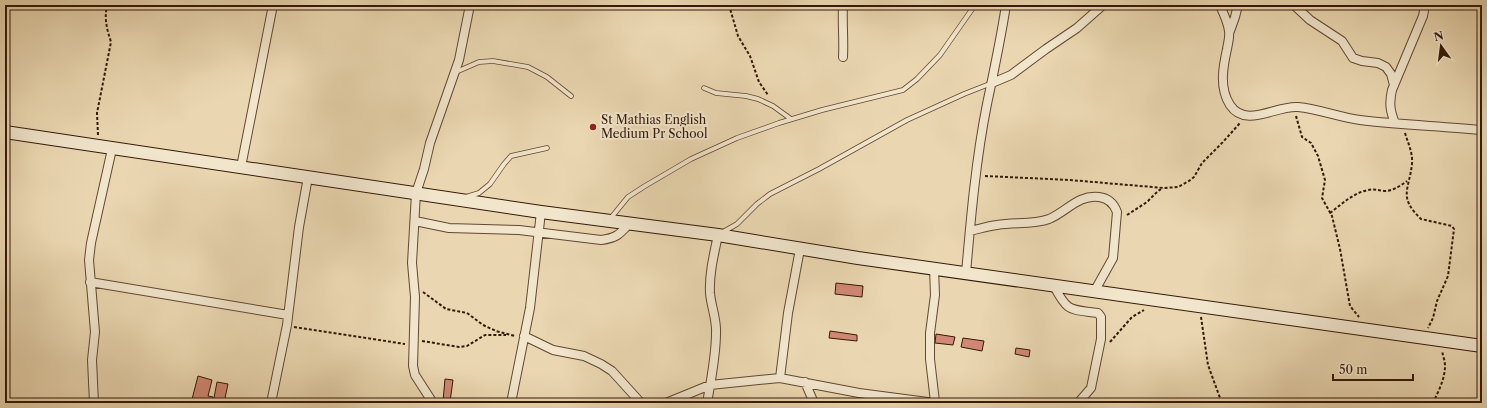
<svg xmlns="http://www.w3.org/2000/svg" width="1487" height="408" font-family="'Libre Caslon Text',serif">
  <rect width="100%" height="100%" fill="#ead7b1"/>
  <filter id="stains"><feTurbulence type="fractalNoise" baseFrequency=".005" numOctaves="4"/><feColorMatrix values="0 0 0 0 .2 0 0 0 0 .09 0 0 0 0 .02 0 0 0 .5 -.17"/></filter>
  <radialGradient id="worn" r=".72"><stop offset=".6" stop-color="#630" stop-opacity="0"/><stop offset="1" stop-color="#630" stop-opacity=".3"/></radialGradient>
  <path fill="#d18874" stroke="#341908" d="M836 283 863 286 862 297 835 294Z
    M830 331 857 335V341L829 338Z
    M936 334 955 337 953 345 935 343Z
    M963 338 984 341 982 351 961 347Z
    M1016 348 1030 350 1029 357 1015 354Z
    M198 376 212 380 208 396 213 397 212 403H191Z
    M445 379 453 380 450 402 443 401Z
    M217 382 228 384 224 403H213Z
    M353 401 366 402V403H353Z"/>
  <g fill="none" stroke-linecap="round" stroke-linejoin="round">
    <g stroke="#624832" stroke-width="5.5">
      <path id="service" d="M456 72 479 62 493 61 528 67 547 77 571 96
        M704 88 716 93 746 96 758 99 773 106 791 119
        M466 197 479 193 490 184 504 164 511 156 547 148
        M610 219 628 197 645 186 691 159 737 138 779 123 822 110 903 90 917 79 940 55 975 5
        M723 232 737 224 757 204 770 194 819 169 907 120 964 94 992 83"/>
    </g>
    <g stroke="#624832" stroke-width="10">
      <path id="minor" d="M843 5C842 22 844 40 843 57
        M1220 5C1223 13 1228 22 1229 31 1230 37 1228 43 1227 49 1223 67 1219 88 1230 105 1246 129 1276 105 1298 107 1319 109 1339 117 1360 120 1401 125 1442 126 1482 130
        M1294 5 1310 20 1342 41 1353 58 1362 61 1378 63 1386 67 1391 74 1394 85
        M1230 31 1235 17 1238 5
        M992 83 1011 75 1046 49 1077 28 1103 5
        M1395 123C1390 111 1389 103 1392 90L1423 16 1425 5
        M241 167 273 5
        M415 221 449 228 519 230 601 240C616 238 619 235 629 224
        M970 231C979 229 988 226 997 225 1014 222 1033 225 1049 219 1066 212 1079 194 1099 197 1108 198 1114 204 1117 212L1113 258 1094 292
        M934 268 935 295 930 333V359L935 402
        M966 273C971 216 976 159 987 104 994 71 1001 38 1006 5
        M90 282 288 315
        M1054 286C1068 313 1070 309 1098 313L1101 317V339L1091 388 1078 403
        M524 336 553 350 584 356 601 364 612 371 641 403
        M780 378 788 313 800 249
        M805 382 814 403
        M94 403 92 360 95 332 89 260 91 243 112 149
        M271 403 287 325 299 227 308 177
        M433 403 415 375 413 366 415 297 412 263 416 193 424 169 430 143 459 60 470 5
        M511 403 530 308 541 212
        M666 403 710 385 780 378 859 393 935 403
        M707 403C711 380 716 356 716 333 717 320 711 306 710 293 709 274 714 254 718 235"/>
    </g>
    <g stroke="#341908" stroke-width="14">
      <path id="secondary" d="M5 132 541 212 718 235 858 258 1482 346"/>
    </g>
    <path stroke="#341908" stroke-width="2" stroke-dasharray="3 2" stroke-linecap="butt" d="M729 5 738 36 750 56 759 82 768 95
      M1296 116 1302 137 1311 143 1318 156 1325 180 1322 198 1332 216 1340 249 1350 306 1359 317
      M1405 133C1408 143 1413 153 1412 164 1409 190 1398 197 1421 219L1452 226 1454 229 1448 276 1437 301 1433 318 1428 328
      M98 135 97 113 111 42C107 29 104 20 107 5
      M985 176 1070 180 1164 188 1178 187 1189 181 1194 177 1202 163 1223 142 1240 123
      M1330 213C1342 204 1353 193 1368 190 1373 189 1378 190 1384 191 1393 191 1400 186 1407 181
      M1127 215 1147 202 1158 191 1163 188
      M423 292 446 309 467 313 483 325 496 331 515 336
      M1201 317 1208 365 1220 398 1223 403
      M294 327 405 344
      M422 341 459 347 467 346 485 335H506
      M1110 342 1132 317 1144 310
      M1433 403C1438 392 1445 379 1445 366 1445 361 1443 356 1442 351"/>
    <use href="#service" stroke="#f1e5cc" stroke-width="4"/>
    <use href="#minor" stroke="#f1e5cc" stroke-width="8"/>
    <use href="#secondary" stroke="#f1e5cc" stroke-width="12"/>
  </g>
  <circle fill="#8f2418" stroke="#f1e5cc" stroke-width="1.5" cx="593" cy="127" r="4"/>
  <g text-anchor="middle" stroke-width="4" stroke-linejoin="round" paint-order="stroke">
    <g font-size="12" fill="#341908" stroke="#f1e5cc" text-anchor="start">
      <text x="601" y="124">St Mathias English<tspan x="601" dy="14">Medium Pr School</tspan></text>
    </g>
  </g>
  <rect width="1487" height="408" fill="none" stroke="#ead7b1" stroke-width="20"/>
  <rect x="6" y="6" width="1475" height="396" fill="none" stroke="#341908" stroke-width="2"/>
  <rect x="10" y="10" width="1467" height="388" fill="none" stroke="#341908"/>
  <g transform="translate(1441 46) rotate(346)" stroke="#f1e5cc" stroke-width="3" paint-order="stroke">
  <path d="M0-3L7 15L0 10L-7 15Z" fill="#341908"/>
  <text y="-6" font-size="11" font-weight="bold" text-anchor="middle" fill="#341908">N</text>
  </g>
  <path d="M1333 374v6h80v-6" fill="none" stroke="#341908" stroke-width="2"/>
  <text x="1339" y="374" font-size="12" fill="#341908" stroke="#f1e5cc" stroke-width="3" paint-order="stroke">50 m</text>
  <rect width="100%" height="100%" filter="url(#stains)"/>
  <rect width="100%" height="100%" fill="url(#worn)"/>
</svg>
